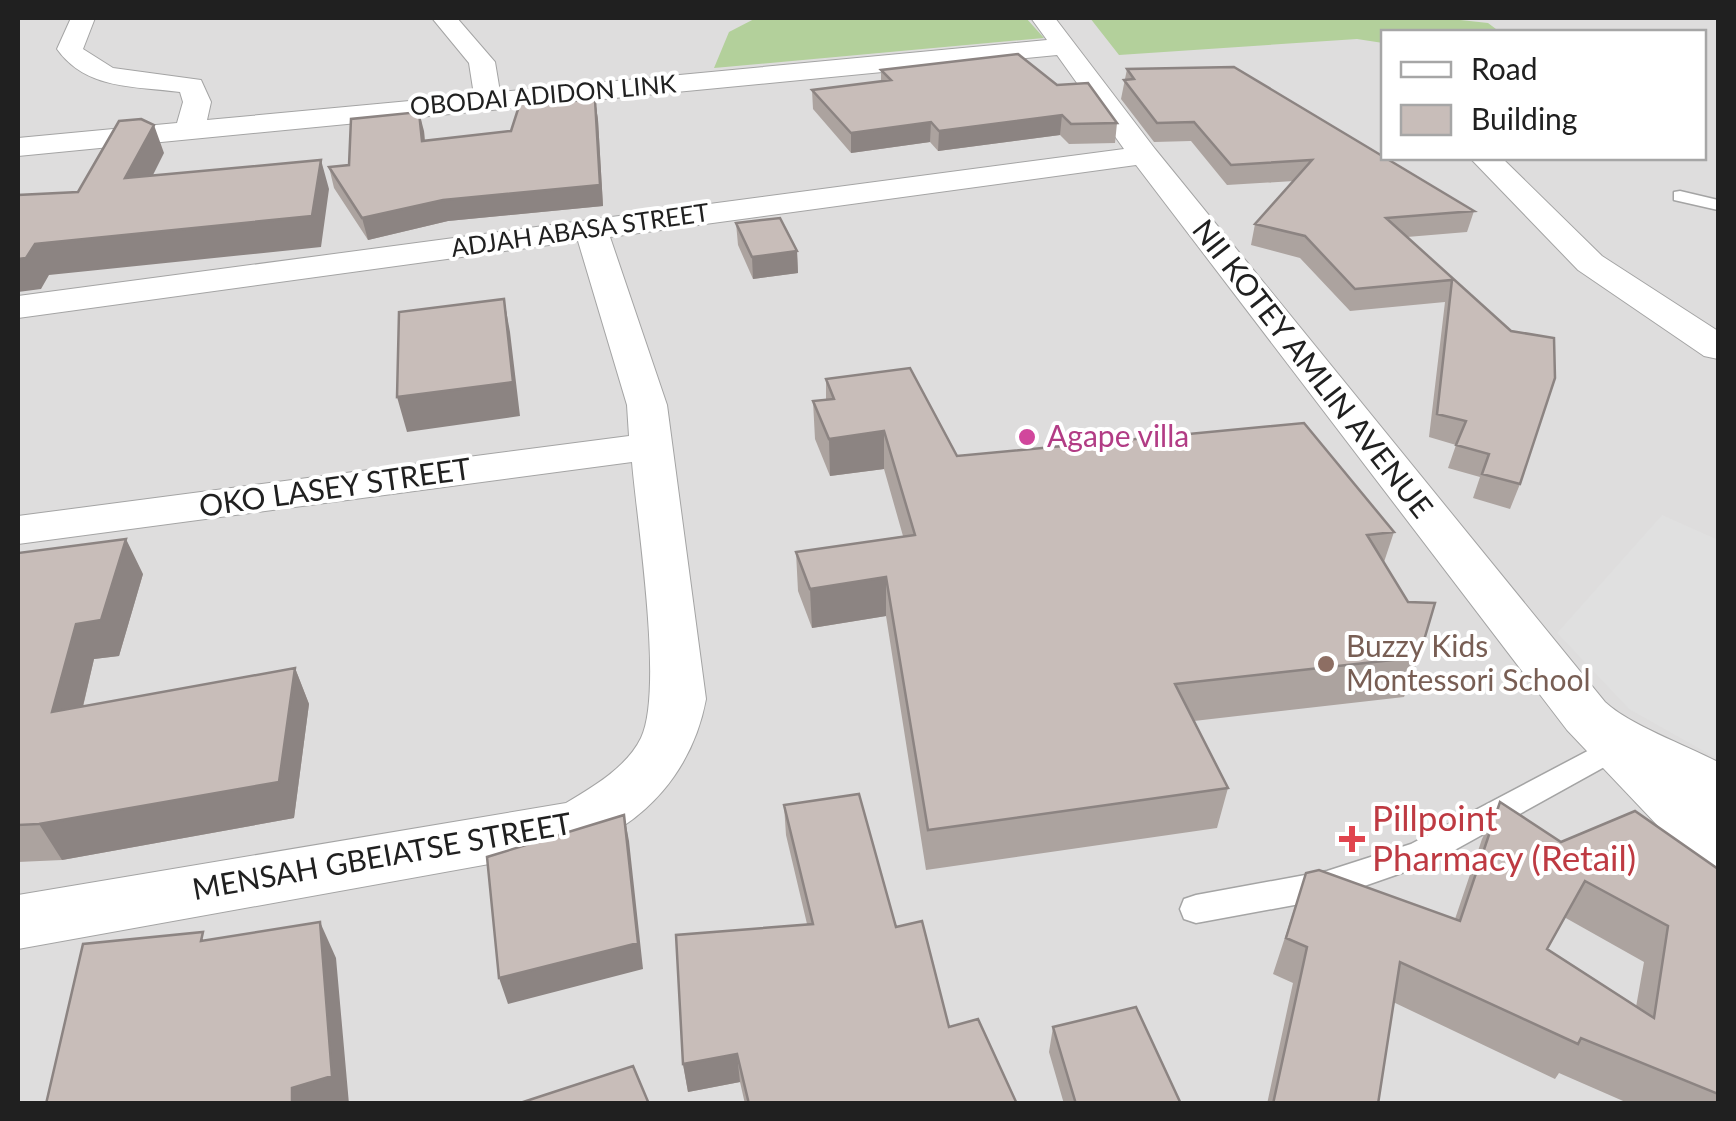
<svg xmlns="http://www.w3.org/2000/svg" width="1736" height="1121" font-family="Lato,sans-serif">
  <rect width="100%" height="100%" fill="#f1ece6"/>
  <path fill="#dedddd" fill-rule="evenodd" d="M18 18H1718V1103H18ZM1384 32H1704V158H1384Z"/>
  <path fill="#b3d09b" d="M756 18H1026L1044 38 714 68 729 32Z
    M1090 18H1442L1488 23 1500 32H1384L1383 43 1357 39 1119 55Z"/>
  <path fill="#e0e0e0" d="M1662 515 1718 540V759L1629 709 1557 633Z"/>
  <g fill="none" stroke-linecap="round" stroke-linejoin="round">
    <g stroke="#a4a4a4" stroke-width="3">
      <path id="lane" d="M1680 191 1718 200V210L1674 200V192Z
        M1616 736 1626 739 1631 747 1626 755 1433 862 1327 899 1196 923 1184 919 1180 909 1184 899 1196 895 1327 871 1411 844Z"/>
    </g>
    <g stroke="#a4a4a4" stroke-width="2">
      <path id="street" d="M71 18H95L83 49 113 68 201 80 211 102 207 120 474 95 469 63 432 18H457L495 62 500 92 1047 40 1031 18H1055L1155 149 1605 702C1628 724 1685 745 1718 762V874L1697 867 1567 730 1136 165 610 237 667 405 706 699C693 769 646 825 578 848L18 949V895L566 803C593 787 627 767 641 738 664 690 637 522 632 462L18 544V516L629 436 627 405 578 241 18 318V296L1124 149 1057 55 18 156V138L177 123 183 102 180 92C135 86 86 90 57 49Z
        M1470 158H1502L1602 256 1718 331V359L1704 356 1578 270Z"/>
    </g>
    <use href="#lane" fill="#fff" fill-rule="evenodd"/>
    <use href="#street" fill="#fff" fill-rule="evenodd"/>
  </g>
  <path fill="#aca39f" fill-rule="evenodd" d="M1127 69 1474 211 1467 232 1407 237 1511 331 1520 484 1510 509 1473 498 1480 477 1448 468 1456 445 1429 437 1445 302 1350 311 1300 258 1251 245 1255 224 1294 181 1227 185 1191 141 1154 142 1121 99Z
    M881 70 1057 85 1117 123 1115 143 1069 144 1060 135 938 151 930 142 851 153 813 109 812 90 881 81Z
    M595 100 598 120 603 206 448 221 368 240 334 188 329 167 349 165 424 131 425 141 511 131Z
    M736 223 797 251 798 273 753 279 738 245Z
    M826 379 957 456 1394 532 1384 562 1419 657 1404 697 1194 721 1228 788 1217 828 926 870 886 616 812 628 798 591 796 552 903 536 884 469 830 476 815 439 813 401 826 400Z
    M18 553 143 574 119 656 94 659 83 707 295 668 309 704 294 818 62 860 18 862Z
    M1500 802 1561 842 1718 869V1104H1630L1559 1073 1555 1079 1393 1002 1378 1104H1267L1293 983 1273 974 1306 873 1455 919 1482 839ZM1564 917 1644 962 1636 1007 1547 949Z
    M784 805 896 927 949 1027 1017 1104H745L740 1082 688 1092 683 1064 807 924 786 835Z
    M1053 1027 1181 1104H1064L1049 1052Z"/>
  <path fill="#8c8482" d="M595 100 598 120 603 206 448 221 368 240 362 218Z
    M419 112 424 131 426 162 422 141Z
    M1062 115 1060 135 938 151 939 131Z
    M931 122 930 142 851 153V133Z
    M154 125 164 153 137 207 125 178Z
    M321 160 329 189 321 247 49 275 41 289 18 292V259L35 244Z
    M797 251 798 273 753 279 752 257Z
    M504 299 510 332 520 416 407 432 397 397Z
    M884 431V469L830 476 829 439Z
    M126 539 143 574 119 656 94 659 73 748 52 712 76 624Z
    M886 577V616L812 628 810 589Z
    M295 668 309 704 294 818 62 860 39 824Z
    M624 815 629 841 643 969 508 1004 499 978Z
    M320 922 336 958 349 1104H292V1088Z
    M737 1054 740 1082 688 1092 683 1064Z"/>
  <path fill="#c8bdb9" stroke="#8c8482" stroke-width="2.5" fill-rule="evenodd" d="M1018 54 1057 85 1088 83 1117 123 1071 124 1062 115 939 131 931 122 851 133 812 90 891 80 881 70Z
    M1234 67 1474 211 1386 218 1511 331 1554 338 1555 378 1520 484 1482 474 1489 454 1456 445 1466 421 1437 414 1452 280 1355 289 1305 236 1255 224 1312 160 1231 165 1194 122 1157 123 1124 80 1134 79 1127 69Z
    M595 100 600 185 443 200 362 218 329 167 349 165 351 119 419 112 422 141 511 131 520 103Z
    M141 119 154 125 125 178 321 160 312 216 35 244 26 258 18 259V195L78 192 119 121Z
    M780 218 797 251 752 257 736 223Z
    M504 299 513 382 397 397 399 312Z
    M910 368 957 456 1304 423 1394 532 1367 535 1408 602 1435 603 1419 657 1175 684 1228 788 928 830 886 577 810 589 796 552 915 535 884 431 829 439 813 401 834 399 826 379Z
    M126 539 101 620 76 624 52 712 295 668 279 782 39 824 18 825V553Z
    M859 794 896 927 922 921 949 1027 978 1019 1017 1104H749L737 1054 683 1064 676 935 813 924 784 805Z
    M1500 802 1561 842 1635 811 1718 869V1094L1581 1038 1578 1044 1400 962 1378 1104H1273L1307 947 1286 938 1306 873 1319 870 1460 921ZM1585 881 1668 926 1654 1018 1547 949Z
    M624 815 638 943 499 978 487 857Z
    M320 922 332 1076 292 1088V1104H46L83 944 203 932 201 941Z
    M1136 1007 1181 1104H1076L1053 1027Z
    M633 1066 649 1104H517Z"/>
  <circle fill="#d1479c" stroke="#fff" stroke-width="4" cx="1027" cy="437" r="10"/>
  <circle fill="#8d6e63" stroke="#fff" stroke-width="4" cx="1326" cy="664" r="10"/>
  <path fill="#e0444e" stroke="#fff" stroke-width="4" d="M1347 824h10v10h10v10h-10v10h-10v-10h-10v-10h10z"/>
  <g text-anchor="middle" stroke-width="8" stroke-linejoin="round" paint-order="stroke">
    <g font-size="25" fill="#202020" stroke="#fff">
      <text transform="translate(543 95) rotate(-5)" y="9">OBODAI ADIDON LINK</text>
      <text transform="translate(580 230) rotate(-8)" y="9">ADJAH ABASA STREET</text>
    </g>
    <g font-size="30" fill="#202020" stroke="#fff">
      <text transform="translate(1312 369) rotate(52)" y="10">NII KOTEY AMLIN AVENUE</text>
      <text transform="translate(335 488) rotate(-8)" y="10">OKO LASEY STREET</text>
      <text transform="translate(382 857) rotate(-10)" y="10">MENSAH GBEIATSE STREET</text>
    </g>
    <g font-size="30" fill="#b23c85" stroke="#fff" text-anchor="start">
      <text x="1047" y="447">Agape villa</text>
    </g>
    <g font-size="30" fill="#785e54" stroke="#fff" text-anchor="start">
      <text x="1346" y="657">Buzzy Kids<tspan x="1346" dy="34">Montessori School</tspan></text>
    </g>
    <g font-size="35" fill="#be3a42" stroke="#fff" text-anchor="start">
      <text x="1372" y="831">Pillpoint<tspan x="1372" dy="40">Pharmacy (Retail)</tspan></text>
    </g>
  </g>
  <rect width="1736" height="1121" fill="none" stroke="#202020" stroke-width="40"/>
  <rect x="1381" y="30" width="325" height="130" fill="#ffffff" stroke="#a6a6a6" stroke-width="2.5"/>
  <rect x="1401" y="62" width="50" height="15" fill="#ffffff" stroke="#a6a6a6" stroke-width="2.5"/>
  <text x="1471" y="80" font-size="30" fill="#202020">Road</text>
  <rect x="1401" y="105" width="50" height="30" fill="#c8bdb9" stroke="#a6a6a6" stroke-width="2.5"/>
  <text x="1471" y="130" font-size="30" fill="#202020">Building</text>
</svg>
